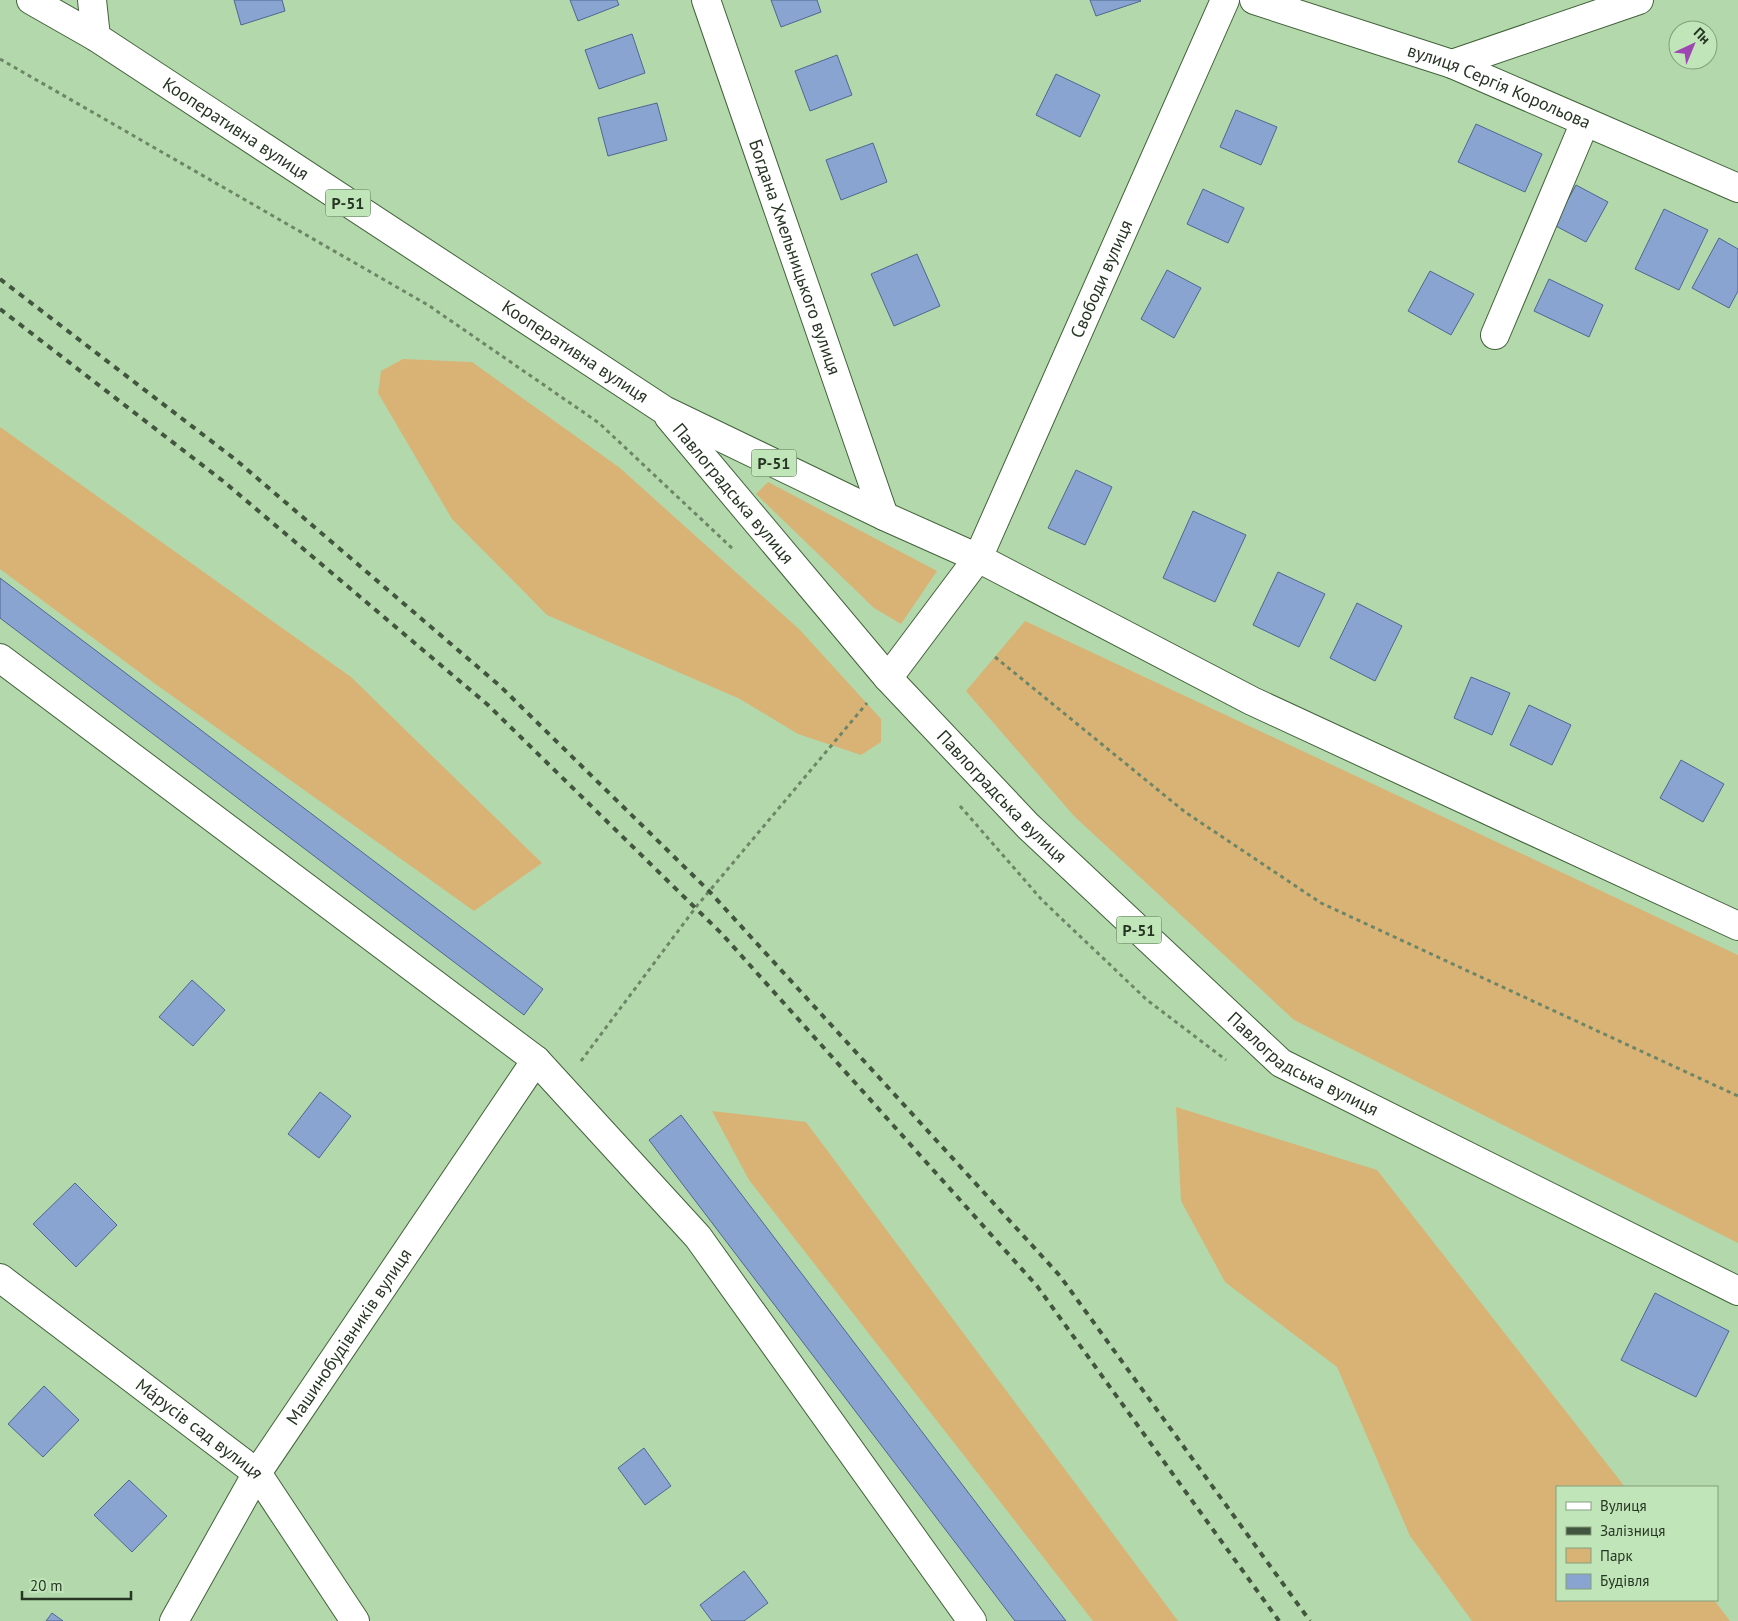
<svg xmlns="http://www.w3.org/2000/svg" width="1738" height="1621" font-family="'PT Sans',sans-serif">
  <rect width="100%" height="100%" fill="#b3d8ab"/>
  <path fill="#d9b375" d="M403 359 472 362 620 468 800 630 881 719V742L861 755 798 734 740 699 547 615 452 519 378 393 381 371Z
    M0 427 351 677 542 863 474 911 154 683 0 569Z
    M768 482 937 571 901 624 874 608 756 494Z
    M1025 621 1738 955V1243L1294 1020 1074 816 966 691Z
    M1176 1107 1377 1170 1625 1487H1557V1600H1714L1730 1621H1472L1410 1536 1337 1367 1225 1282 1181 1201Z
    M712 1111 806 1122 1178 1621H1093L749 1180Z"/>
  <path fill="#89a4d1" stroke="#4e6790" d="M234 0H282L285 11 241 25Z
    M570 0H617L619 5 578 21Z
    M771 0H817L821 12 781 27Z
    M1090 0H1140L1141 1 1096 16Z
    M632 34 645 73 599 89 585 50Z
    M837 55 852 95 810 111 795 71Z
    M1056 74 1100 95 1080 137 1036 115Z
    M657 103 667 140 608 156 598 118Z
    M1236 110 1277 127 1261 165 1220 147Z
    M1476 124 1542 154 1525 192 1458 162Z
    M873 143 887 182 841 200 826 160Z
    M1576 185 1608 202 1586 242 1554 225Z
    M1203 189 1244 208 1228 243 1187 224Z
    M1664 209 1708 230 1679 290 1635 269Z
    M1719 238 1738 249V291L1729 308 1692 288Z
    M917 254 940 306 894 326 871 274Z
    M1167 270 1201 288 1174 338 1141 319Z
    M1430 271 1474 294 1451 335 1408 311Z
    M1549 279 1603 305 1589 337 1534 311Z
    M1076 470 1112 487 1085 545 1048 528Z
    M1193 511 1246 535 1215 602 1163 578Z
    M1278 572 1325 594 1299 647 1253 625Z
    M0 578 543 989 524 1015 0 618Z
    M1357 603 1402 626 1375 681 1330 658Z
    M1471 677 1510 693 1492 735 1454 718Z
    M1529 705 1571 725 1552 765 1510 745Z
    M1681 760 1724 784 1703 822 1660 798Z
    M192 980 225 1010 193 1046 159 1017Z
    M320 1092 351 1116 319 1158 288 1134Z
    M681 1115 1066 1621H1015L649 1140Z
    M75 1183 117 1225 76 1267 33 1224Z
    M1655 1293 1729 1331 1696 1397 1621 1360Z
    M44 1386 79 1420 43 1457 8 1424Z
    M644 1448 671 1486 645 1505 618 1468Z
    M129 1480 167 1516 132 1552 94 1515Z
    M744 1571 768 1603 744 1621H712L700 1605Z
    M52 1613 63 1621H46Z"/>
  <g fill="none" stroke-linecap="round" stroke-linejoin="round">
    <g stroke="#42623b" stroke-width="30">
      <g id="minor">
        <path d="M92 0 96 37"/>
        <path id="s1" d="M706 0 884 516"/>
        <path id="s2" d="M1254 0 1452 64 1738 188"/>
        <path d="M1452 64 1639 0"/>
        <path d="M1495 335 1585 122"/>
        <path d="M0 658 536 1060 698 1237 972 1621"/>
        <path id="s3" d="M888 678 978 558 1225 0"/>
        <path id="s4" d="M0 1278 257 1473 355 1621"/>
        <path id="s5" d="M174 1621 257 1473 536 1060"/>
      </g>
    </g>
    <g stroke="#42623b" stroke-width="30">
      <g id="major">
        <path id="s6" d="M31 0 96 37 664 410 884 516 978 558 1252 701 1738 926"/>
        <path id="s7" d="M669 417 888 678 1028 826 1281 1063 1738 1291"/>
      </g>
    </g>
    <path stroke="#6c8667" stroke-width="3" stroke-dasharray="4 4" stroke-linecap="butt" d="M0 59 428 305 599 423 734 550
      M995 657 1185 812 1321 903 1738 1096
      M960 806 1042 900 1147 1000 1226 1060
      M581 1061 696 907 867 703"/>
    <use href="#minor" stroke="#fff" stroke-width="28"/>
    <use href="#major" stroke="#fff" stroke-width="28"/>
    <path stroke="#42553e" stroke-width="4" stroke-dasharray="6 6" stroke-linecap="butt" d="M0 279 236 460 500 686 709 891 1060 1276 1310 1621
      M0 309 223 481 488 705 722 934 1037 1286 1279 1621"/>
  </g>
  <g text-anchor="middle" stroke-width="4.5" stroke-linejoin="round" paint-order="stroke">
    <g fill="#c0e5b8" stroke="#556a50" stroke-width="1">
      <rect x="325.5" y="189.5" width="45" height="27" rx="4"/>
      <rect x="751.5" y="449.5" width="45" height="27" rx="4"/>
      <rect x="1116.5" y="916.5" width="45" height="27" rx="4"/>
    </g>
    <g font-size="16" font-weight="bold" fill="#273524">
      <text x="348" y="209">Р-51</text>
      <text x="774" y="469">Р-51</text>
      <text x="1139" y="936">Р-51</text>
    </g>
    <g font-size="18" fill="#273524" stroke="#c0e5b8">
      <text dy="6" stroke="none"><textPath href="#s2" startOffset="260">вулиця Сергія Корольова</textPath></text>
      <text dy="6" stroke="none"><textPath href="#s6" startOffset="242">Кооперативна вулиця</textPath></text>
      <text dy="6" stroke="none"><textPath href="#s1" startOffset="272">Богдана Хмельницького вулиця</textPath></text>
      <text dy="6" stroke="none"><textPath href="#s3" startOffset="455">Свободи вулиця</textPath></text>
      <text dy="6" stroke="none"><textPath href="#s6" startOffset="648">Кооперативна вулиця</textPath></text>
      <text dy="6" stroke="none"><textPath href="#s7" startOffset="100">Павлоградська вулиця</textPath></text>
      <text dy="6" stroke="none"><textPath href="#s7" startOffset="505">Павлоградська вулиця</textPath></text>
      <text dy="6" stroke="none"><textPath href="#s7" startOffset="910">Павлоградська вулиця</textPath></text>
      <text dy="6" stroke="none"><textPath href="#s5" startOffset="334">Машинобудівників вулиця</textPath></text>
      <text dy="6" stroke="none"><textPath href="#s4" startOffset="250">Мáрусів сад вулиця</textPath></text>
    </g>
  </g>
  <rect x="1556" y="1486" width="162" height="115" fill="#c0e5b8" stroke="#839f7d"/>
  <rect x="1566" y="1502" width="25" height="8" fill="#ffffff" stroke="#839f7d"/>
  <text x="1600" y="1511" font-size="15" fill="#273524">Вулиця</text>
  <rect x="1566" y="1527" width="25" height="8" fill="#42553e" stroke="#839f7d"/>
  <text x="1600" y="1536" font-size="15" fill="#273524">Залізниця</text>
  <rect x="1566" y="1548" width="25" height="15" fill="#d9b375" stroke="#839f7d"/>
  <text x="1600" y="1561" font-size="15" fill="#273524">Парк</text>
  <rect x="1566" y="1574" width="25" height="15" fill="#89a4d1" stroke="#839f7d"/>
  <text x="1600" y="1586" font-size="15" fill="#273524">Будівля</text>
  <g transform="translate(1693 45) rotate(44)"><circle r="24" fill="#c0e5b8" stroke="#839f7d"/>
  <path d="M0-4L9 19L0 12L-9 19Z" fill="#9e46b2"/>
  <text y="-8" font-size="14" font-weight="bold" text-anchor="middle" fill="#273524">Пн</text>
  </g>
  <path d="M22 1591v8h109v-8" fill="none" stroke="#273524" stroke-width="2.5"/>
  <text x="30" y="1591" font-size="15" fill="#273524" stroke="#c0e5b8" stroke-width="4" paint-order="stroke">20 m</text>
</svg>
